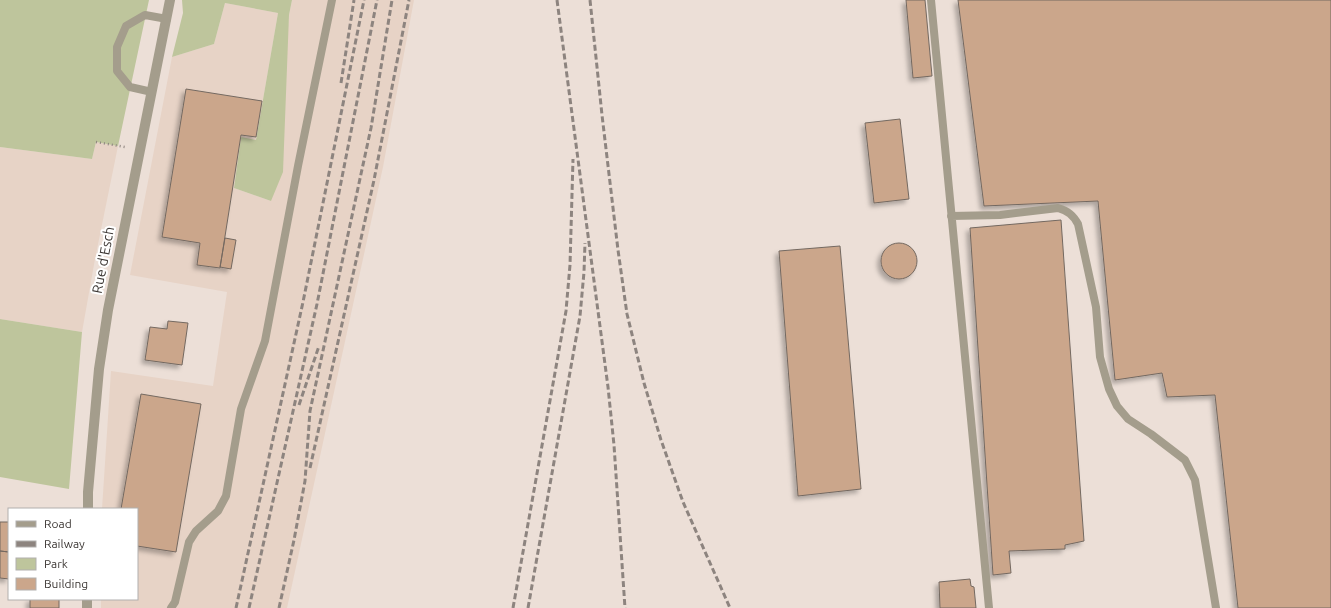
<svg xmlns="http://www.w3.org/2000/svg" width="1331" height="608" font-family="Ubuntu,sans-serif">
  <defs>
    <filter id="shadow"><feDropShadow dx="-3.5" dy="3.5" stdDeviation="2" flood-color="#0004"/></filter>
  </defs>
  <rect width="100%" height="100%" fill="#ecdfd7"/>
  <path fill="#e7d3c6" d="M292 0H414L383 167 287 608H101V599H137V509H102L111 371 213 386 227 292 130 275 172 57 214 44 225 3 278 13 256 140 241 138 234 188 271 201 289 15Z
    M96 142 118 146 95 259 82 332 0 319V147L92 159Z"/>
  <path fill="#bec59c" d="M0 0H149L118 146 96 142 92 159 0 147Z
    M182 0H292L289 15 283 172 271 201 234 188 241 137 256 140 278 13 225 3 214 44 172 57 183 13Z
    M0 319 82 332 69 489 0 477Z"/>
  <path fill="#cba68b" stroke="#746961" filter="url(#shadow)" d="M906 0H925L932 76 913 78Z
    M958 0H1331V608H1238L1215 395 1167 397 1162 373 1115 380 1098 201 984 206Z
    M186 89 262 101 256 137 241 135 220 268 197 265 200 243 162 237Z
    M900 119 909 199 874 203 865 123Z
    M1061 220 1084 541 1065 545V549L1009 551 1011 573 993 575 970 228Z
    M225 238 236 240 231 269 220 267Z
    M881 261a18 18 0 1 1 36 0a18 18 0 1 1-36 0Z
    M840 246 861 489 798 496 779 251Z
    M168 321 188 323 182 365 145 360 150 327 167 329Z
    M141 394 201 404 176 552 137 546V509H121Z
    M0 522H9V552L0 551Z
    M0 551 9 552V579L0 578Z
    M970 579 971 586 974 587 976 608H940L939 582Z
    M30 599H59V608H30Z"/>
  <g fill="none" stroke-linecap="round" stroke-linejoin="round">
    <path stroke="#8d847f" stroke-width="2.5" stroke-dasharray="1 3" stroke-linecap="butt" d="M96 142 125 147"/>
    <path stroke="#a49d8c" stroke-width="8" d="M931 0 989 608
      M152 92 130 87 117 71V47L126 26 145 15 167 19
      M951 216 1000 215 1058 208C1068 211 1073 215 1078 224L1096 307 1100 357 1109 389 1117 406 1128 419 1151 434 1185 460 1195 480 1216 608
      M171 608 175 602 189 542 196 531 218 511 226 496 241 409 265 341 298 166 332 0"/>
    <path stroke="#a49d8c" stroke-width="10" d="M88 509V492L99 369 108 310 170 0
      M87 608V599"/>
    <path stroke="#8d847f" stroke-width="3" stroke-dasharray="6 3" stroke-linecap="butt" d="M557 0 608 387 614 445 625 608
      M590 0 602 115 618 250 627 314 644 383 661 440 683 502 730 608
      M341 83 354 0
      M299 405 319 346
      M310 468 374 180 409 0
      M236 608 303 302 364 0
      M249 608 317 304 377 0
      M279 608 294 540 305 481 310 411 361 174 371 128 392 0
      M513 608 566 311 570 265 573 159
      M528 608 580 316 584 272 585 243"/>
  </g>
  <g text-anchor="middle" stroke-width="4" stroke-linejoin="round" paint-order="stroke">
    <g font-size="14" fill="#3c3734" stroke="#fff">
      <text transform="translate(103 260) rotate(-79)" y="5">Rue d'Esch</text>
    </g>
  </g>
  <rect x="8" y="508" width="130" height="92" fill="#ffffff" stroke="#b1afae"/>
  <rect x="16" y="521" width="20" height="6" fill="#a49d8c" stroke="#b1afae"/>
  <text x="44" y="528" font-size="12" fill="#3c3734">Road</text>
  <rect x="16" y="541" width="20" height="6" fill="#8d847f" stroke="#b1afae"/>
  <text x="44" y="548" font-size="12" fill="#3c3734">Railway</text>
  <rect x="16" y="558" width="20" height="12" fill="#bec59c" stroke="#b1afae"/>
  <text x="44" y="568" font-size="12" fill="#3c3734">Park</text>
  <rect x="16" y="578" width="20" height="12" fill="#cba68b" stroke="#b1afae"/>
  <text x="44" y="588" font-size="12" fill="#3c3734">Building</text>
</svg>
